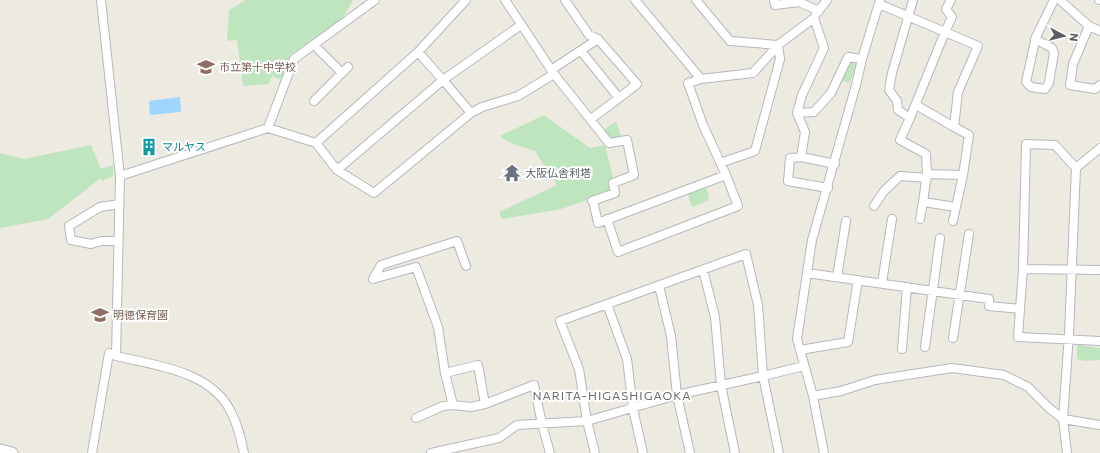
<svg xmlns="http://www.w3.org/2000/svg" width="1100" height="453" font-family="Commissioner,'Noto Sans JP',sans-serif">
  <rect width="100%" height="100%" fill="#edeae1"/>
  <path fill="#bee5be" d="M246 0H353L341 21 291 54 282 80 272 76 269 84 243 86 237 40 227 41 229 10Z
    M850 61 856 62 858 66 849 83 841 80Z
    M544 115 590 148 605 145 616 190 561 209 502 219 499 212 557 185 535 151 508 142 500 136Z
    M616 122 621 136 618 140H611L603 130Z
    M91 145 101 169 113 165V176L102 181 101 178 48 219 0 228V153L24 159Z
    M706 187 709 196H708L709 200 692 207 688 194Z
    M1077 345 1100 348V360L1084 361 1077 359Z"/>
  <path fill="#a0d6fe" d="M180 97 181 112 150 115 149 101Z"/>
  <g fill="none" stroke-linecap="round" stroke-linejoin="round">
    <g stroke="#b4b8bc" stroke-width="10">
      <path id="street" d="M101 0 120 176 116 356C154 365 212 371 231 412 238 425 241 439 244 453
        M505 0 554 74 609 143 627 140 634 175 613 183 615 193 592 201
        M565 0 589 35 598 39 637 84 619 98 591 119
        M696 0 730 41 778 45
        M774 0 775 5 799 2 819 11
        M913 0 892 73 889 90 897 101 898 110 910 118 945 32 978 46 958 92 954 127 916 105
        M1060 0 1089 26 1100 31
        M1099 0H1100
        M879 4 945 32 952 17 946 9 951 0
        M816 14 827 0
        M1089 26 1073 64 1070 85 1095 89 1100 85
        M1035 39 1052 48 1054 53 1049 83 1045 89 1031 87 1026 82 1036 37 1054 0
        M314 45 342 73
        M581 51 619 98
        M418 52 443 80 471 113
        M551 70 598 39
        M701 79 753 73 778 45 814 18 824 48 802 95 797 113 805 132 801 157 790 158 788 181 828 188
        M314 101 348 67
        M797 113 814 112 831 93 848 57 862 59
        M910 118 900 140 926 154 927 174 923 202 956 207 963 175 969 135 954 127
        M268 128 294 59 375 0
        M316 143 418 52 466 0
        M1100 148 1076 168 1069 334 1063 419 1100 425
        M801 157 835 164
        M720 163 755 151 780 59 778 45
        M1076 168 1055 145 1026 144 1023 269 1100 270
        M337 170 443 80 521 25
        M927 174 963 175
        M120 176 268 128 316 143 337 170 374 193 471 113 482 107 518 96 554 74
        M594 205 598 223 726 175 703 125 688 83 701 79 635 0
        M874 206 884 191 900 176 927 178
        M607 219 618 252 738 206 726 175
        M920 219 923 202
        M953 221 956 207
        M118 241H101L91 244 71 240 69 226 100 207 119 204
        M703 270 715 317 721 385 735 453
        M807 273 989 299V306L1020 309 1023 269
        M837 277 846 221
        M373 279 416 267 438 327 445 373 453 405
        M373 279 381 265 457 241 466 266
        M882 283 892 219
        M659 286 671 336 677 395 690 453
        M607 304 627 359 633 409 643 453
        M1020 309 1018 337 1100 341
        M953 338 969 234
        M925 347 940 238
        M902 349 907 287
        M800 350 848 342 858 280
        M445 373 478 365 485 404
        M813 396 841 391 875 380 952 368 1004 375 1028 387 1049 408 1063 419 1067 453
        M416 418 443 406 453 405 471 407 485 404 534 385 542 424 550 453
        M92 453 109 353 116 356
        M431 453 499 438 517 425 587 421 677 395 763 376 758 305 746 254 560 321 579 369 587 421 595 453
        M779 453 763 376 804 366
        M824 453 813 396 797 339 812 240 856 85 862 59 880 0"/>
    </g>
    <g stroke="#b5b9be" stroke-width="13">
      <path id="secondary" d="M0 450 12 453"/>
    </g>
    <use href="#street" stroke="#fff" stroke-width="8"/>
    <use href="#secondary" stroke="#fff" stroke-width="11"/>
  </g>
  <defs>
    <g id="school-bare" transform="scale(1.38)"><path d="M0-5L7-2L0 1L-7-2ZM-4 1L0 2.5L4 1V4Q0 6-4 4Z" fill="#8d6e63" stroke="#fff" stroke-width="2.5" paint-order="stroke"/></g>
    <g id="building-bare" transform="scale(1.38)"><path d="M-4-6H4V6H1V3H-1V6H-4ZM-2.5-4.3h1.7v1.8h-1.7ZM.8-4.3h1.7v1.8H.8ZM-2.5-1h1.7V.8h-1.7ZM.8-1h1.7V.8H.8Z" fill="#0f9aa8" stroke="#fff" stroke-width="2.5" paint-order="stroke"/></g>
    <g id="temple-bare" transform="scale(1.38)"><path d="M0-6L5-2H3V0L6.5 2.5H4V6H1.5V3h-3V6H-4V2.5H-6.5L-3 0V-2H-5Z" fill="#6b7280" stroke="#fff" stroke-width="2.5" paint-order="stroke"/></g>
  </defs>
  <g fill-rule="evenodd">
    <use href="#school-bare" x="206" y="67"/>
    <use href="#building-bare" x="149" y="147"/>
    <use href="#temple-bare" x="512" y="173"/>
    <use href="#school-bare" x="100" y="315"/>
  </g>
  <g text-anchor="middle" stroke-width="4" stroke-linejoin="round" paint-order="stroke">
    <g font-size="11" fill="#785e54" stroke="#fff" text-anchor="start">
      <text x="219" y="71">市立第十中学校</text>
      <text x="113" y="319">明徳保育園</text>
    </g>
    <g font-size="11" fill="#0d838f" stroke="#fff" text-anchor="start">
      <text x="162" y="151">マルヤス</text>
    </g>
    <g font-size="11" fill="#5b616d" stroke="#fff" text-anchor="start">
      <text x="525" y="177">大阪仏舎利塔</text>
    </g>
    <g font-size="12" letter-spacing="1" fill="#6b7074" stroke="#fff">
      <text x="612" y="400">NARITA-HIGASHIGAOKA</text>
    </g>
  </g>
  <g transform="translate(1064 36) rotate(97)" stroke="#ffffff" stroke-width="3" paint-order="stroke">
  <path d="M0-3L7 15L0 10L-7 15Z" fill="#5a5e62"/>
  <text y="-6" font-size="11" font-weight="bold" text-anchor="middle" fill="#5a5e62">N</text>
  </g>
</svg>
